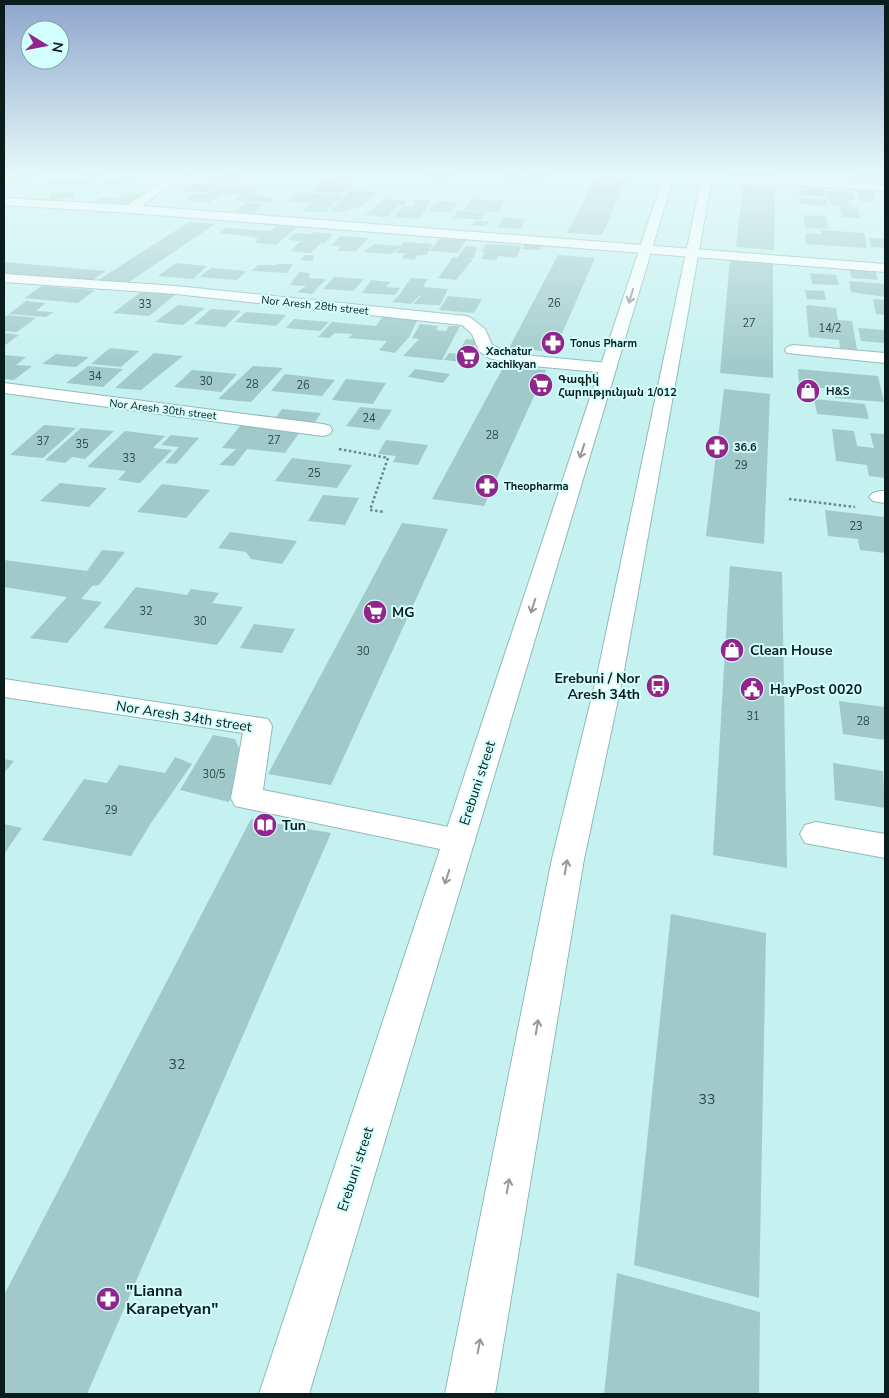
<svg xmlns="http://www.w3.org/2000/svg" width="889" height="1398" font-family="'Nunito Sans','Noto Sans Armenian',sans-serif">
  <rect width="100%" height="100%" fill="#c5f1f0"/>
  <path fill="#a1c9c9" d="M27 172 42 176 21 181 6 177Z
    M84 172H87L106 174 94 179 72 176Z
    M227 172H246L234 181 214 180Z
    M426 172H460L449 179 422 177Z
    M509 172H527L523 180 505 179Z
    M532 172H537L551 173 548 179 528 178Z
    M745 172H776L777 178 745 176Z
    M851 172H885V177L852 176Z
    M598 174 628 176 602 235 567 233Z
    M115 177 133 178 130 180H135L122 184H105Z
    M56 178 83 180 93 182 87 187 45 183Z
    M195 182 218 183 207 192 183 191Z
    M322 182 351 183 342 193 313 192Z
    M743 184 775 187 774 250 736 247Z
    M808 186 823 187 826 196 798 195 797 189 809 190Z
    M227 187 260 189 252 195 274 198 270 203 235 201 242 194 221 193 210 202 184 200 194 194H206L213 189 223 190Z
    M351 190 377 192 357 209H347L344 212 329 211Z
    M857 190H873L876 200H870L871 203 861 202Z
    M75 191V198L51 200V193Z
    M826 191 852 192 856 200H847L850 206 831 205Z
    M124 193 143 194 126 205 92 203 101 197 117 198Z
    M297 193 320 194 342 196 326 212 304 211 311 203 286 202Z
    M800 198 827 200 828 206 800 204Z
    M384 199 407 201 403 206 398 205 387 217 365 215Z
    M472 199 504 201 498 212 465 210Z
    M416 200H431L419 219 394 217 403 206 413 207Z
    M437 201 458 202 451 212 428 211Z
    M245 203 264 204 254 213 235 212Z
    M839 206 858 208 861 218 842 217Z
    M457 211 486 212 482 220 453 218Z
    M804 215 826 216 829 229 805 228Z
    M503 217 525 219 521 229 498 227Z
    M475 221H490L486 226 472 225Z
    M189 222 215 224 126 284 97 281Z
    M277 226 297 227 276 245 255 243 258 239 253 237 220 233 226 228 270 231Z
    M821 230 864 233 867 248 806 244 805 233 822 234Z
    M314 232 333 234 325 243H321L311 253 291 251 299 242H306L288 240 295 233 312 234Z
    M340 236 369 238 356 251H337L341 246H331Z
    M869 238 885 239V248L871 247Z
    M439 239 466 240 458 253 430 251Z
    M404 242 433 244 426 255H418L414 260 402 258 405 253H395L401 246 391 254 364 252 374 244 401 246Z
    M525 243 542 244 540 250 522 249Z
    M486 244 521 246 520 250 516 258 498 256 496 260 481 259 485 252H481Z
    M466 246 477 247 474 258H466L473 259 456 280 438 278 453 257 457 258Z
    M305 255H314L313 261 300 260Z
    M558 255 595 258 554 352 509 348Z
    M730 259 773 263V378L720 373Z
    M4 262 106 271 91 281 4 273Z
    M176 263 207 266 193 279 158 276Z
    M279 264H293L287 273 252 271 258 265H276Z
    M211 268 246 271 237 280 199 277Z
    M849 269 875 271 878 280 852 278Z
    M299 272 310 273 308 278 326 279 312 294 297 292 306 286 290 285Z
    M810 273 836 275 839 285 812 284Z
    M334 277 364 279 353 291 323 289Z
    M411 278 428 279 423 287 448 289 440 305 413 304 421 296H419L411 304 392 302 400 294Z
    M371 280 390 282 386 287 400 288 395 295 362 293Z
    M849 281 885 284V297L851 292Z
    M42 286 95 290 78 303 24 298Z
    M805 290 824 291 826 300 807 299Z
    M142 291 176 294 149 316 113 313Z
    M448 296 482 299 474 313 439 310Z
    M873 299 885 300V315L876 314Z
    M26 301 46 303 36 311 54 312 46 317 9 314Z
    M178 305 205 308 183 325 155 322Z
    M806 305 836 308 838 320 852 321 857 350 840 348 839 340 809 337Z
    M211 309 241 311 225 327 194 324Z
    M246 312 286 315 276 326 235 322Z
    M8 315H9L36 318 17 332 4 331V318Z
    M383 316 418 319 409 337 395 353 379 350 387 341 348 338 353 334 335 333 329 338 318 337 332 322 376 326Z
    M294 319 329 322 320 331 286 328Z
    M420 324 438 326 436 330 446 331 449 326H460L442 360 403 356 419 339 412 338Z
    M858 328 885 330V343L861 341Z
    M4 333 19 335 4 346Z
    M466 339 477 340 471 352 459 351Z
    M110 348 139 351 121 367 91 364Z
    M154 353 183 356 141 390 115 388Z
    M449 353 472 355 473 360H465V362L444 360Z
    M56 354 89 357 76 367 42 364Z
    M4 355 26 357 16 365 32 366 14 380 4 379Z
    M88 366 123 369 103 387 66 383Z
    M253 366 283 368 251 402 218 399Z
    M504 366 546 370 484 506 432 499Z
    M415 369 450 374 443 383 408 377Z
    M798 369 878 376 884 402 835 398 833 389 799 386Z
    M192 370 237 374 221 392 174 387Z
    M285 374 335 380 322 396 271 391Z
    M346 379 386 383 373 404 332 400Z
    M724 389 770 394 764 544 706 536Z
    M814 399 865 404 869 419 817 414Z
    M360 407 392 410 379 430 346 426Z
    M282 409 321 413 313 425 273 421Z
    M44 425 76 428 43 458 10 455Z
    M241 425 300 432 285 453 247 449 234 466 219 465 236 449 222 448Z
    M81 428 114 431 85 459 72 457 65 463 45 460Z
    M832 429 854 431 857 446 874 448 870 433 885 434V478L869 476 867 465 836 461Z
    M125 431 165 436 153 448 172 450 140 483 118 480 126 471 87 467Z
    M171 435 199 438 176 464 165 463 179 447 161 445Z
    M386 440 428 445 418 465 393 462 396 456 378 454Z
    M292 458 352 465 337 488 275 481Z
    M60 483 107 488 89 507 40 501Z
    M162 484 210 490 186 518 137 512Z
    M323 495 359 498 345 525 308 521Z
    M825 510 885 517V553L860 550 858 539 828 536Z
    M402 523 448 529 331 785 268 774Z
    M230 532 297 541 282 564 251 559 246 552 218 548Z
    M102 550 125 552 99 585 92 586 81 599 102 602 67 643 30 638 67 597 4 587V560L87 571Z
    M730 566 782 572 787 868 713 855Z
    M136 587 187 595 191 589 219 593 212 603 243 607 217 645 103 628Z
    M254 624 295 629 282 653 240 648Z
    M839 701 885 707V740L843 734Z
    M213 735 235 739 243 758 229 802 180 790Z
    M175 757 192 764 151 823 131 856 42 840 84 779 107 783 119 765 165 773Z
    M4 759 14 761 4 773Z
    M833 763 883 771 885 808 835 800Z
    M251 819 331 833 87 1394H4V1295Z
    M4 824 22 828 4 854Z
    M671 914 766 933 759 1298 634 1265Z
    M617 1273 760 1312 759 1394H604Z"/>
  <g fill="none" stroke-linecap="round" stroke-linejoin="round">
    <g stroke="#90baba" stroke-width="2">
      <path id="minor" d="M594 172C608 172 665 169 673 177L668 180 599 175Z
        M707 174 885 185V191L703 179 702 177 703 175Z
        M183 176 208 177 214 180C207 186 192 182 183 183 167 185 154 196 142 206L885 264V272L131 213 4 205V198L128 205 162 182Z
        M4 274 176 286 466 316 471 318 485 329 492 345 513 354 608 363 614 364 617 368 614 372 608 373 512 364 489 358 479 351 472 334 462 325 176 294 4 282Z
        M793 345 885 353V363L787 353 785 350 787 347Z
        M4 383 323 424 330 426 332 430 330 434 323 436 4 393Z
        M880 491H885V503L873 501 869 497 873 493Z
        M4 679 268 719 272 726 263 790 459 829 470 832 475 841 470 850 459 853 235 806 231 798 243 733 4 697Z
        M816 822 885 834V858L805 843 800 834 805 825Z"/>
    </g>
    <g stroke="#90baba" stroke-width="2">
      <path id="major" d="M665 172H675L309 1394H259Z
        M703 172H713L623 676 584 859 495 1394H445L552 859 597 676Z"/>
    </g>
    <path stroke="#698787" stroke-width="2.5" stroke-dasharray="2.5 2.5" stroke-linecap="butt" d="M339 449 388 458 370 510 385 512
      M789 499 855 507"/>
    <use href="#minor" fill="#fff" fill-rule="evenodd"/>
    <use href="#major" fill="#fff" fill-rule="evenodd"/>
  </g>
  <defs><path id="oneway-shaft" d="M-6 0H5M1.5-3L5.5 0L1.5 3" fill="none" stroke-width="1.6" stroke-linecap="round" stroke-linejoin="round" transform="scale(1.25)"/></defs>
  <g stroke="#919999">
    <use href="#oneway-shaft" transform="translate(631 296) rotate(107)"/>
    <use href="#oneway-shaft" transform="translate(582 451) rotate(108)"/>
    <use href="#oneway-shaft" transform="translate(533 606) rotate(108)"/>
    <use href="#oneway-shaft" transform="translate(566 867) rotate(-80)"/>
    <use href="#oneway-shaft" transform="translate(447 877) rotate(108)"/>
    <use href="#oneway-shaft" transform="translate(537 1027) rotate(-80)"/>
    <use href="#oneway-shaft" transform="translate(508 1186) rotate(-80)"/>
    <use href="#oneway-shaft" transform="translate(479 1346) rotate(-80)"/>
  </g>
  <linearGradient id="sky" x2="0" y2="1"><stop stop-color="#8ea5cd"/><stop offset="0.47" stop-color="#e5f9f8"/><stop offset="1" stop-color="#e5f9f8" stop-opacity="0"/></linearGradient>
  <rect width="889" height="368" fill="url(#sky)"/>
  <defs>
    <g id="pharmacy-disc" transform="scale(1.25)"><circle r="9.5" fill="#90268b" stroke="#d2fffe"/><path d="M-2-6h4v4h4v4h-4v4h-4v-4h-4v-4h4Z" fill="#fff"/></g>
    <g id="supermarket-disc" transform="scale(1.25)"><circle r="9.5" fill="#90268b" stroke="#d2fffe"/><path d="M-6-5.5h2.5l.6 2H6L4.5 2H-2.5L-4.4-4H-6ZM-1.5 3.2a1.3 1.3 0 1 0 .1 0ZM3 3.2a1.3 1.3 0 1 0 .1 0Z" fill="#fff"/></g>
    <g id="shop-disc" transform="scale(1.25)"><circle r="9.5" fill="#90268b" stroke="#d2fffe"/><path d="M-5-2.5h2.3a2.7 3.5 0 0 1 5.4 0H5L5.5 6h-11ZM-1.5-2.5h3a1.5 2.3 0 0 0-3 0Z" fill="#fff"/></g>
    <g id="bus-disc" transform="scale(1.25)"><circle r="9.5" fill="#90268b" stroke="#d2fffe"/><path d="M-5-6H5V4H4V6H2V4H-2V6H-4V4H-5ZM-3.5-4V0h7V-4ZM-3.5 1.2v1.5H-2V1.2ZM2 1.2v1.5H3.5V1.2Z" fill="#fff"/></g>
    <g id="civic-disc" transform="scale(1.25)"><circle r="9.5" fill="#90268b" stroke="#d2fffe"/><path d="M-.6-6.5H3V-4.5H.6V-3L4-1V1h2V6H-6V1h2V-1L-.6-3ZM-1.2 2.5V6h2.4V2.5Z" fill="#fff"/></g>
    <g id="library-disc" transform="scale(1.25)"><circle r="9.5" fill="#90268b" stroke="#d2fffe"/><path d="M-6-4Q-3-5.5-.7-3.5V5Q-3 3-6 4ZM6-4Q3-5.5 .7-3.5V5Q3 3 6 4Z" fill="#fff"/></g>
  </defs>
  <g fill-rule="evenodd">
    <use href="#pharmacy-disc" x="553" y="343"/>
    <use href="#supermarket-disc" x="468" y="357"/>
    <use href="#supermarket-disc" x="541" y="385"/>
    <use href="#shop-disc" x="808" y="391"/>
    <use href="#pharmacy-disc" x="717" y="447"/>
    <use href="#pharmacy-disc" x="487" y="486"/>
    <use href="#supermarket-disc" x="375" y="612"/>
    <use href="#shop-disc" x="732" y="650"/>
    <use href="#bus-disc" x="658" y="686"/>
    <use href="#civic-disc" x="752" y="689"/>
    <use href="#library-disc" x="265" y="825"/>
    <use href="#pharmacy-disc" x="108" y="1299"/>
  </g>
  <g text-anchor="middle" stroke-width="4" stroke-linejoin="round" paint-order="stroke">
    <g font-size="11" fill="#304747">
      <text x="554" y="307">26</text>
      <text x="145" y="308">33</text>
      <text x="749" y="327">27</text>
      <text x="830" y="332">14/2</text>
      <text x="95" y="380">34</text>
      <text x="206" y="385">30</text>
      <text x="252" y="388">28</text>
      <text x="303" y="389">26</text>
      <text x="369" y="422">24</text>
      <text x="492" y="439">28</text>
      <text x="274" y="444">27</text>
      <text x="43" y="445">37</text>
      <text x="82" y="448">35</text>
      <text x="129" y="462">33</text>
      <text x="741" y="469">29</text>
      <text x="314" y="477">25</text>
      <text x="856" y="530">23</text>
      <text x="146" y="615">32</text>
      <text x="200" y="625">30</text>
      <text x="363" y="655">30</text>
      <text x="753" y="720">31</text>
      <text x="863" y="725">28</text>
      <text x="214" y="778">30/5</text>
      <text x="111" y="814">29</text>
    </g>
    <g font-size="11" fill="#0b1c1c" stroke="#d2fffe">
      <text transform="translate(315 305) rotate(6)" y="4">Nor Aresh 28th street</text>
      <text transform="translate(163 409) rotate(7)" y="4">Nor Aresh 30th street</text>
    </g>
    <g font-size="11" font-weight="bold" fill="#0b1c1c" stroke="#d2fffe" text-anchor="start">
      <text x="570" y="347">Tonus Pharm</text>
      <text x="486" y="355">Xachatur<tspan x="486" dy="13">xachikyan</tspan></text>
      <text x="558" y="383">Գագիկ<tspan x="558" dy="13">Հարությունյան 1/012</tspan></text>
      <text x="826" y="395">H&amp;S</text>
      <text x="734" y="451">36.6</text>
      <text x="504" y="490">Theopharma</text>
    </g>
    <g font-size="14" font-weight="bold" fill="#0b1c1c" stroke="#d2fffe" text-anchor="start">
      <text x="392" y="617">MG</text>
      <text x="750" y="655">Clean House</text>
      <text x="640" y="683" text-anchor="end">Erebuni / Nor<tspan x="640" dy="16">Aresh 34th</tspan></text>
      <text x="770" y="694">HayPost 0020</text>
      <text x="282" y="830">Tun</text>
    </g>
    <g font-size="14" fill="#0b1c1c" stroke="#d2fffe">
      <text transform="translate(184 716) rotate(9)" y="5">Nor Aresh 34th street</text>
      <text transform="translate(477 783) rotate(-72)" y="5">Erebuni street</text>
      <text transform="translate(355 1169) rotate(-72)" y="5">Erebuni street</text>
    </g>
    <g font-size="14" fill="#304747">
      <text x="177" y="1069">32</text>
      <text x="707" y="1104">33</text>
    </g>
    <g font-size="16" font-weight="bold" fill="#0b1c1c" stroke="#d2fffe" text-anchor="start">
      <text x="126" y="1296">"Lianna<tspan x="126" dy="18">Karapetyan"</tspan></text>
    </g>
  </g>
  <rect width="889" height="1398" fill="none" stroke="#0b1c1c" stroke-width="10"/>
  <g transform="translate(45 45) rotate(100)"><circle r="24" fill="#d2fffe" stroke="#82a4a4"/>
  <path d="M0-4L9 19L0 12L-9 19Z" fill="#90268b"/>
  <text y="-8" font-size="14" font-weight="bold" text-anchor="middle" fill="#0b1c1c">N</text>
  </g>
</svg>
